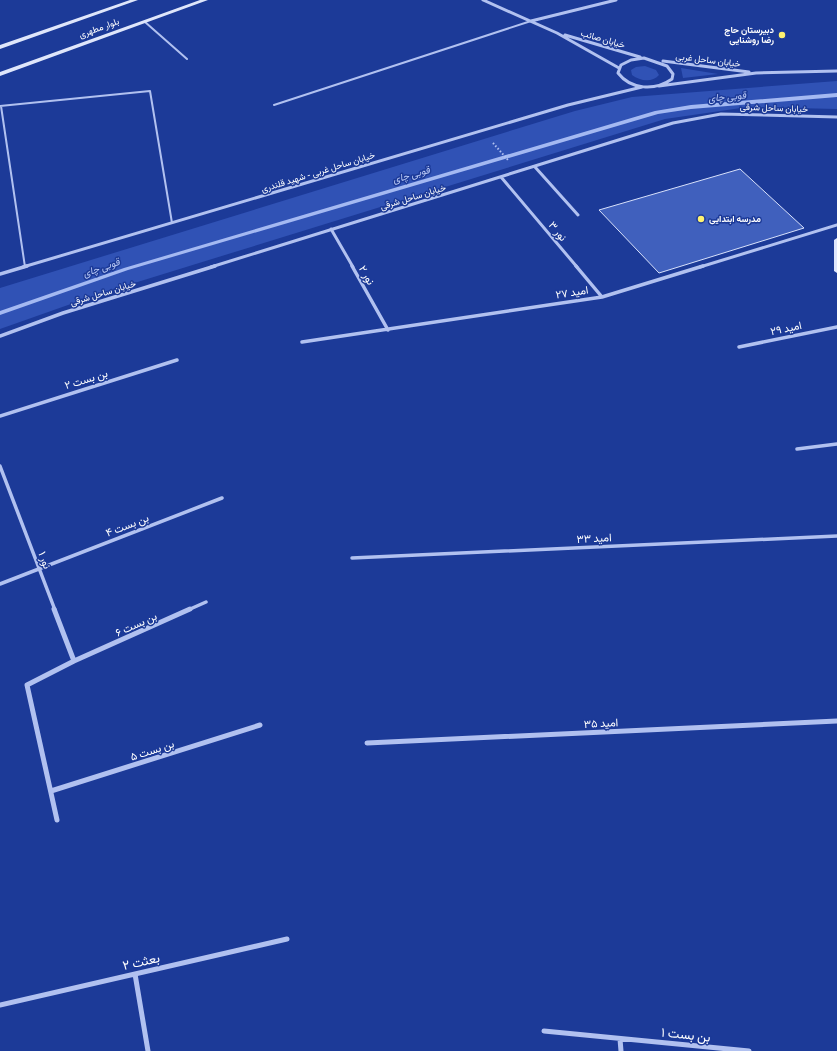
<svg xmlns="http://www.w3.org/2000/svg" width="837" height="1051" font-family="Signika,Vazirmatn,sans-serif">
  <rect width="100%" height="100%" fill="#1c3a98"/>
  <path fill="#3052b5" d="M645 66 656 70 659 75C652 83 640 81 632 75L631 70 636 67Z
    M681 68 718 74 683 78Z
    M837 81V109L748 107 665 119 102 293 0 329V288L575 111 632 97Z"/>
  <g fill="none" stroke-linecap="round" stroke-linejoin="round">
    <path fill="#a4b9f2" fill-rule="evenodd" d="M837 93V97L691 109 658 114 128 270 0 315V311L124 268 655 111 691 105Z"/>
  </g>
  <path fill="#4060bd" stroke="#d8e1fb" d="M740 169 804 228 659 273 599 210Z"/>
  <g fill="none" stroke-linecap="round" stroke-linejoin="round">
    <path stroke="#b1c1f0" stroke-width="2" stroke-dasharray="1.5 2" stroke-linecap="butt" d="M493 143 508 160"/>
    <path stroke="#b1c1f0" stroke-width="2" d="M145 22 187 59
      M274 105 531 21
      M0 106 150 91 172 223
      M1 106 25 267"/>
    <path stroke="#b1c1f0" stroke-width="3" d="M483 0 557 33 619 68
      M531 21 616 0
      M565 35 640 57
      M644 58 667 66 673 74 672 79C655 91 631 90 618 73L621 65 631 60Z
      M663 61 749 72
      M659 86 756 73 837 71
      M535 167 578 215
      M501 177 577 267
      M331 229 353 267
      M23 267 568 105 642 87
      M211 267 673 123 721 114 837 117
      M700 267 837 225"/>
    <path stroke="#b1c1f0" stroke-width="3.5" d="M352 266 388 330
      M576 266 602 297
      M0 274 27 266
      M0 336 63 313 215 266
      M302 342 602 297 703 266
      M739 347 837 327
      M0 416 177 360
      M797 449 837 444
      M0 466 55 610
      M352 558 837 536
      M0 584 222 498
      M188 610 206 602"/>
    <path stroke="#b1c1f0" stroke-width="5" d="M54 609 74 661
      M367 743 837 721
      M51 791 260 725
      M57 820 27 685 74 661 190 609
      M135 974 148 1051
      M0 1005 287 939
      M544 1031 749 1051
      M620 1039 621 1051"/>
    <path fill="#dfe6fb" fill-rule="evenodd" d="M130 0H138L0 49V45Z
      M200 0H208L0 76V72Z
      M837 238V273L834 271V240Z"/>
  </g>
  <g fill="#fff270" stroke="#1c3a98" stroke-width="1.5">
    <circle cx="782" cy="35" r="4"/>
    <circle cx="701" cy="219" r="4"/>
  </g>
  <g text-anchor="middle" stroke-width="3" stroke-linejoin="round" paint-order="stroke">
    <g font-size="9" fill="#fff" stroke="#1c3a98">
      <text transform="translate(99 28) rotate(-20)" y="3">بلوار مطهری</text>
      <text transform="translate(603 39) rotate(16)" y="3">خیابان صائب</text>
      <text transform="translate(708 60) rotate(7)" y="3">خیابان ساحل غربی</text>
      <text transform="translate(774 108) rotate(2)" y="3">خیابان ساحل شرقی</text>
      <text transform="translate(318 172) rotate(-17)" y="3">خیابان ساحل غربی - شهید قلندری</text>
      <text transform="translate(413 197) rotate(-17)" y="3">خیابان ساحل شرقی</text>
      <text transform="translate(103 293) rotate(-17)" y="3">خیابان ساحل شرقی</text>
    </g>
    <g font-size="9" font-weight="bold" fill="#fff" stroke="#1c3a98" text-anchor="end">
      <text x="774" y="33">دبیرستان حاج<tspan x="774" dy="10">رضا روشنایی</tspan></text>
      <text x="709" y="222" text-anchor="start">مدرسه ابتدایی</text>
    </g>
    <g font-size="10" font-style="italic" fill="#bdccf7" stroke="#1c3a98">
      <text transform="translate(727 96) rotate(-5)" y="4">قوبی چای</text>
      <text transform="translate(411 174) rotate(-16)" y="4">قوبی چای</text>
      <text transform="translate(101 267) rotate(-19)" y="4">قوبی چای</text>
    </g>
    <g font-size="11" fill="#fff" stroke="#1c3a98">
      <text transform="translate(558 231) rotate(50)" y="4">نور ۳</text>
      <text transform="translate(367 275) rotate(60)" y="4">نور ۲</text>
      <text transform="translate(572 292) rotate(-9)" y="4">امید ۲۷</text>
      <text transform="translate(786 328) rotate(-12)" y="4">امید ۲۹</text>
      <text transform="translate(86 379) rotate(-17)" y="4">بن بست ۲</text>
      <text transform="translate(127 525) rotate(-21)" y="4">بن بست ۴</text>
      <text transform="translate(594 538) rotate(-3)" y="4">امید ۳۳</text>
      <text transform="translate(45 560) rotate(69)" y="4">نور ۱</text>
      <text transform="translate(136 624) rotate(-24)" y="4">بن بست ۶</text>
      <text transform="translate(601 723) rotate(-3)" y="4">امید ۳۵</text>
      <text transform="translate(152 750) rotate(-18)" y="4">بن بست ۵</text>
    </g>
    <g font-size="13" fill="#fff" stroke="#1c3a98">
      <text transform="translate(141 961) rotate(-13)" y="5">بعثت ۲</text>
      <text transform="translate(686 1034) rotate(6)" y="5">بن بست ۱</text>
    </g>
  </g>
</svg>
